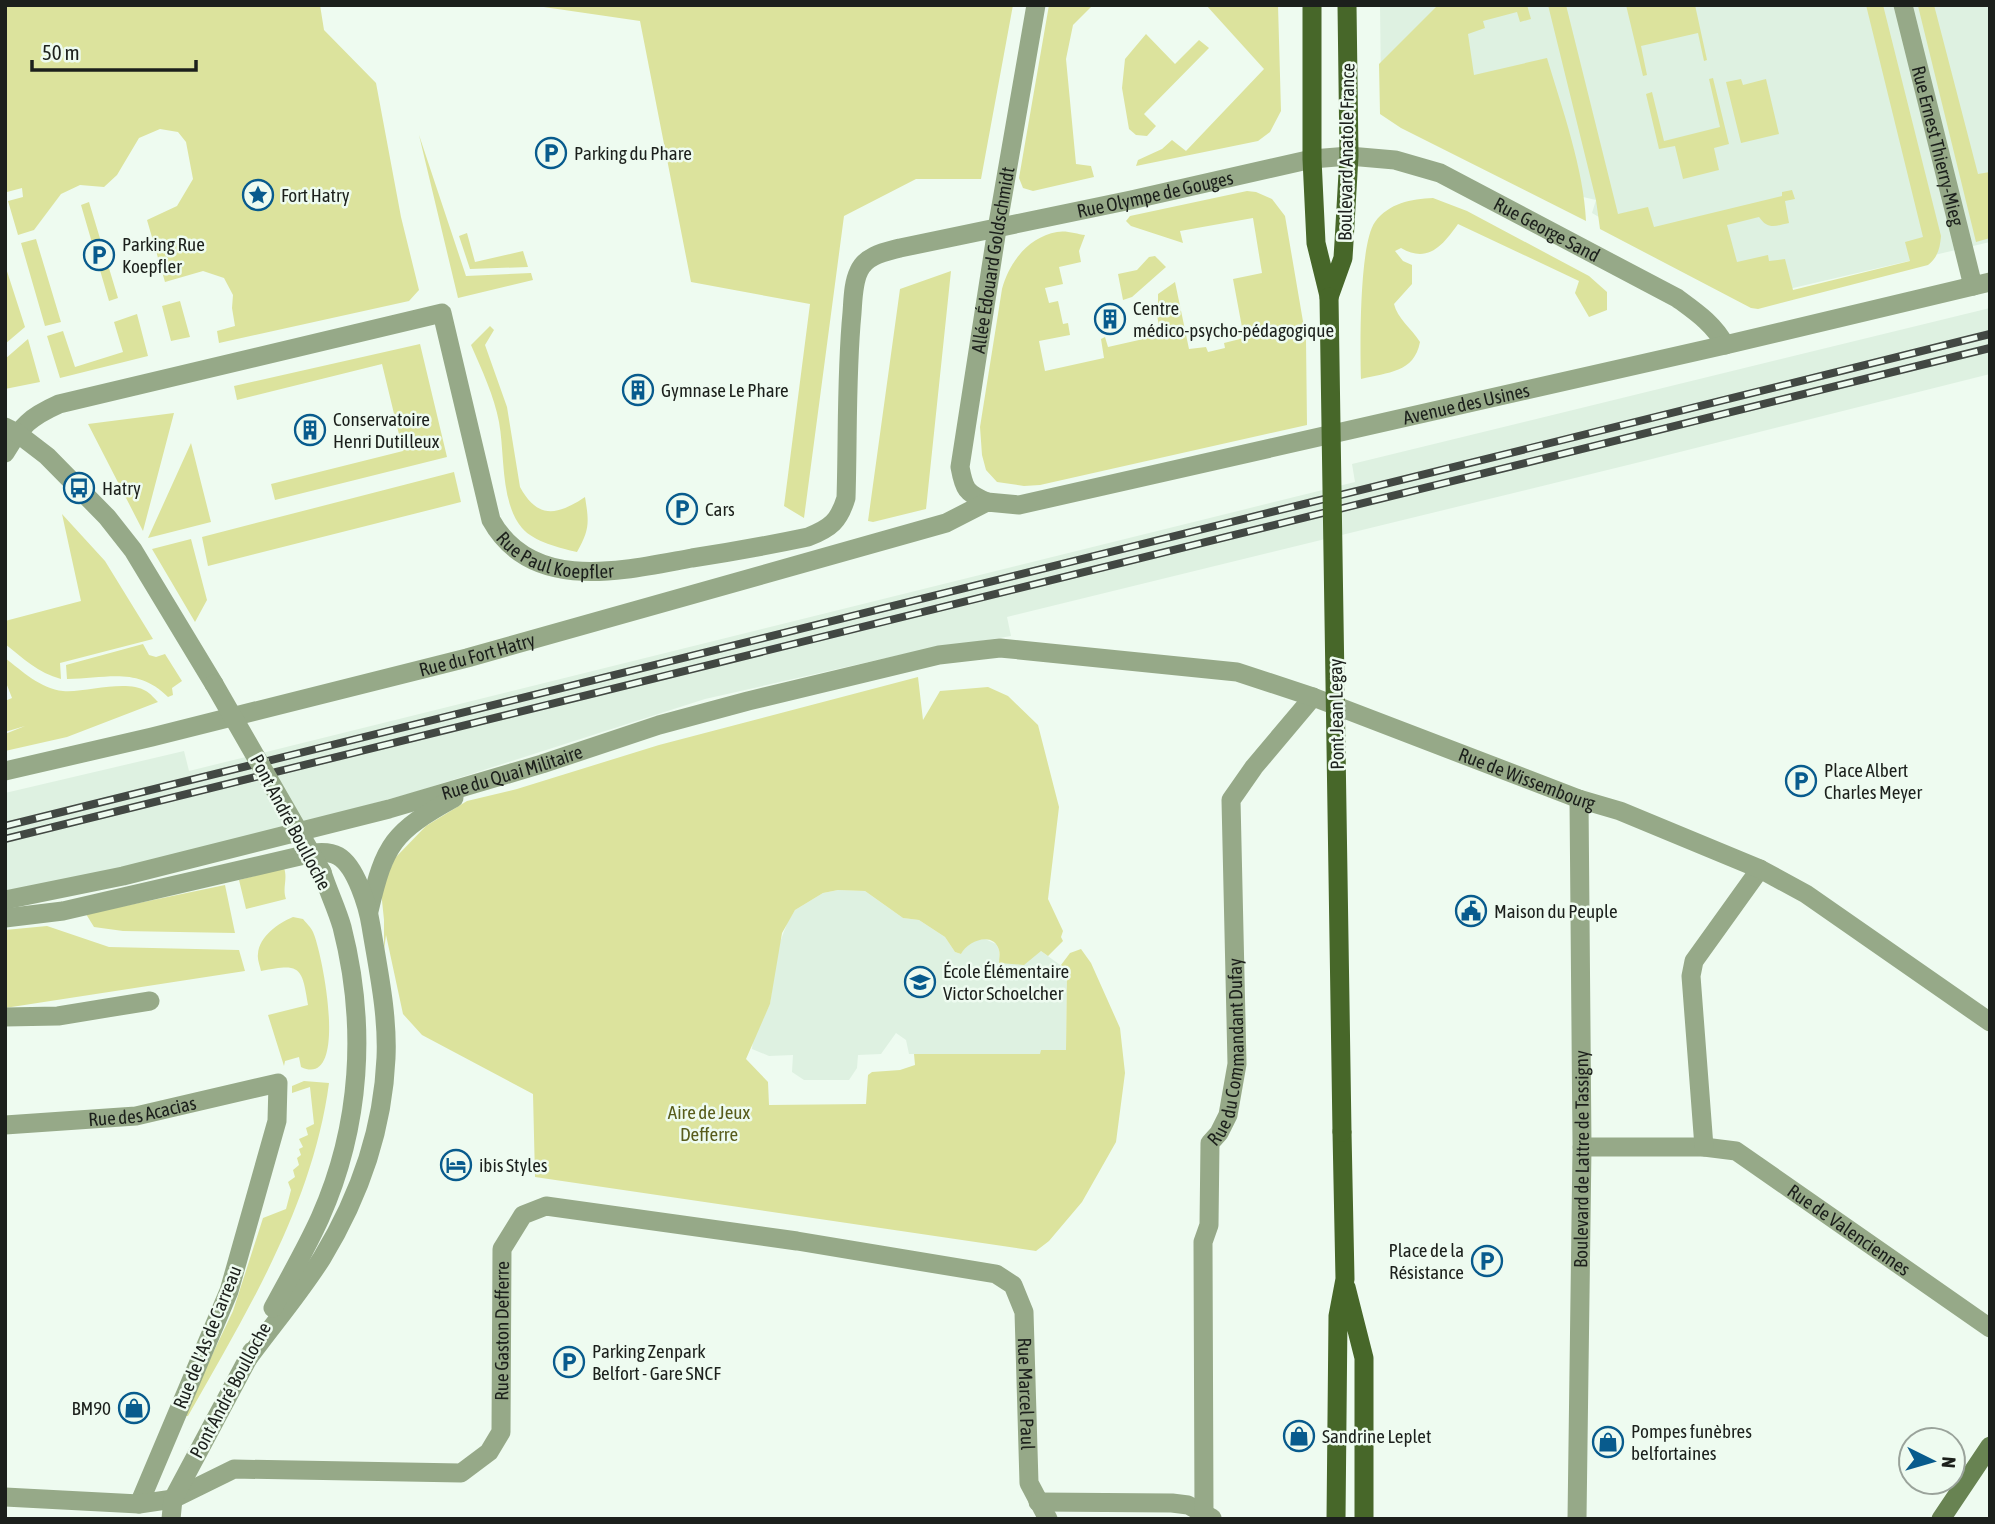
<svg xmlns="http://www.w3.org/2000/svg" width="1995" height="1524" font-family="'Asap Condensed',sans-serif">
  <rect width="100%" height="100%" fill="#eefbf0"/>
  <path fill="#def1e1" d="M1380 5H1990V242L1742 300 1592 213 1596 200 1583 197 1381 87Z
    M1990 308V374L1640 462 1007 617 1011 636 904 654 705 699 415 792 177 857 5 894V793L184 751 189 771 1355 482 1352 464Z
    M838 890 865 891 903 918 919 920 945 937 955 952 961 954 964 947 973 940 985 939 996 944 999 950V963L1041 951 1067 970 1066 1050H1042L1041 1054H909L906 1040 896 1033 881 1054 858 1055 857 1068 849 1080H804L792 1072 793 1055 769 1056 752 1049 753 1040 770 1004 777 950 788 921 795 910 823 893Z"/>
  <path fill="#dce39d" d="M5 5H320L324 30 376 83 401 217 419 290 409 301 219 343 217 331 235 326 232 308 233 295 224 278 203 271 165 282 147 220 177 206 193 179 186 142 178 132 160 129 139 138 117 175 104 187 80 185 61 194 34 230 18 235 8 201 23 197 22 188 7 192 5 187Z
    M530 5H1013L981 179H916L844 216 804 518 784 506 810 304 691 282 640 21Z
    M1049 5H1093L1073 25 1066 59 1076 164 1091 166 1094 177 1033 191 1023 188 1019 178Z
    M1206 5H1278L1281 111 1270 132 1258 141 1136 166 1138 160 1162 149 1172 140 1186 151 1264 69Z
    M1438 5H1527L1531 19 1520 22 1517 12 1483 21 1485 28 1468 34 1474 75 1547 58C1562 108 1584 170 1586 221L1401 128 1380 114 1379 64Z
    M1548 5H1566L1618 214 1648 207 1654 227 1782 196V192L1792 190 1795 199 1785 201 1789 223C1775 226 1768 230 1759 217L1727 225 1737 262 1768 255 1769 261 1785 259 1793 290 1910 261 1905 242 1923 237 1866 5H1883L1941 236C1940 248 1938 257 1928 265L1758 309 1751 308 1600 229 1596 200Z
    M1626 5H1695L1707 60 1704 61 1698 33 1641 46 1647 75 1643 76Z
    M1934 5 1978 174 1990 172V238L1976 242 1918 6Z
    M1146 34 1175 64 1199 40 1209 48 1144 114 1156 126 1147 136 1136 135 1129 129 1122 88 1125 59Z
    M1713 78 1729 144 1714 148 1719 170 1683 179 1675 146 1659 149 1646 94 1652 92 1664 141 1720 127 1709 79Z
    M1741 79 1743 85 1766 79 1779 134 1741 143 1726 82Z
    M419 135 466 276 531 273 533 280 458 298Z
    M1247 191 1256 192 1272 199 1285 216 1306 339 1307 425 1040 485 1024 486 997 482 986 470 982 455 980 427 1002 289C1009 263 1028 237 1057 232 1066 230 1077 234 1085 235L1079 251 1081 262 1059 267 1063 284 1045 288 1049 303 1058 301 1063 324 1068 323 1070 335 1039 341 1045 371 1104 358 1101 339 1105 337 1108 347 1161 335 1155 306 1158 304V294L1175 282 1189 349 1206 347 1208 352 1225 348 1224 343 1244 338 1233 279 1262 273 1253 218 1180 231 1183 243 1131 226 1126 221 1130 216Z
    M1433 198 1467 211 1589 276 1607 292V310L1589 317 1575 293 1579 281 1458 224C1443 245 1428 264 1401 248L1395 251 1403 261 1412 265V284L1394 304C1397 318 1412 329 1420 342 1414 373 1388 372 1361 379 1360 349 1359 244 1375 222 1389 203 1411 199 1433 198Z
    M89 202 118 298 109 301 81 205Z
    M467 233 475 262 523 251 528 267 470 269 459 236Z
    M36 239 61 322 45 326 21 243Z
    M1155 256 1166 267 1132 297 1123 300 1118 274 1137 270 1149 257Z
    M5 265 25 327 5 344Z
    M951 271 926 509 873 522 868 521 900 289Z
    M180 301 190 337 171 341 162 306Z
    M137 314 148 356 60 378 47 336 63 331 75 367 123 352 114 322Z
    M490 326 494 330 485 345 507 407 520 487C538 520 558 515 585 497 589 522 590 529 577 552 560 548 534 542 522 528 500 502 505 454 499 422 494 396 482 370 471 345Z
    M28 339 40 382 5 389V359Z
    M420 344 447 457 275 500 271 484 403 451 382 364 237 400 234 386Z
    M174 413 143 531 88 424Z
    M191 443 211 522 148 538Z
    M454 472 461 502 208 566 202 537Z
    M62 514 105 561 153 639 60 663 61 679C38 673 23 658 5 644V621L81 601Z
    M191 539 207 600 195 622 152 549Z
    M143 644 149 655 156 657 165 654 182 681 172 688 173 695 168 697C137 666 106 679 67 679L66 665Z
    M5 658C22 671 41 689 63 691 86 693 125 679 146 691 150 693 155 699 158 702L67 737 5 751V734L25 726 5 732V701L12 698 5 680Z
    M918 677 923 720 940 691 988 687 1008 696 1038 725 1059 807 1048 899 1063 931 1061 937 1063 941 1048 956 1041 951 1024 965 999 963C999 959 1000 954 999 950 994 931 968 940 961 954L955 952 945 937 919 920 903 918 865 891 838 890 823 893 795 910 782 933 770 1004 746 1059 768 1082 769 1105 866 1104 868 1075 872 1072 900 1070 915 1065 914 1054H1040L1041 1050H1066L1067 971 1061 965 1070 953 1081 949 1091 963 1120 1028 1125 1073 1116 1142 1082 1202 1049 1241 1036 1251 535 1177 533 1094 422 1035 403 1014 386 935 384 950V920L381 891 395 858 426 826 467 801 517 789 659 745Z
    M284 868C288 879 282 888 286 899L246 909 239 880Z
    M225 885 235 933 123 931 94 927 86 914Z
    M293 917 303 919C306 923 311 927 313 932 322 951 350 1090 301 1067L299 1057 285 1061 284 1066 268 1015 308 1005C302 966 300 963 261 971 260 966 257 959 258 954 259 936 279 923 293 917Z
    M47 926 109 947 239 950 245 971 5 1008V930Z
    M304 1081 329 1083C313 1204 247 1312 188 1416H183L233 1311 263 1218 286 1209 291 1190 288 1182 295 1177 293 1170 299 1165 297 1158 301 1155 299 1149 303 1147 299 1139 308 1135 306 1128 314 1124 310 1087 292 1093V1086Z"/>
  <g fill="none" stroke-linecap="round" stroke-linejoin="round">
    <g stroke="#96a988" stroke-width="19">
      <path id="s1" d="M1903 5 1973 286"/>
      <path id="s2" d="M5 453C22 425 30 417 59 404L442 313 491 520C532 594 625 570 692 558 731 552 770 545 808 537 831 528 839 521 846 498 848 437 846 375 852 313 853 300 853 283 859 271 866 255 885 252 900 248L1131 200 1312 159 1349 156 1395 160 1440 173 1677 298C1696 312 1714 324 1725 345"/>
      <path id="s3" d="M987 502C966 493 964 489 960 467L997 229 1036 5"/>
      <path id="s4" d="M5 771 152 737 467 658 946 523 987 502 1019 505 1725 345 1990 282"/>
      <path d="M5 1017 58 1016 150 1001"/>
      <path id="s5" d="M5 1125 136 1116 278 1083 277 1121 229 1291 139 1504"/>
      <path id="s6" d="M1582 1147H1704L1736 1151 1990 1328"/>
      <path d="M1704 1147 1691 976 1694 961 1760 869"/>
      <path id="s7" d="M5 1497 139 1504 173 1499 234 1469 461 1473 489 1452 501 1432 502 1249 523 1215 546 1206 797 1241 996 1274 1013 1285 1024 1312 1029 1483 1048 1519"/>
      <path d="M1038 1502 1172 1503 1188 1505 1212 1518"/>
      <path id="s8" d="M1204 1515 1203 1242 1209 1225 1210 1143 1219 1133 1228 1115 1237 1064 1231 800 1254 767 1313 697"/>
      <path id="s9" d="M1577 1519 1582 1147 1579 799"/>
    </g>
    <g stroke="#96a988" stroke-width="19">
      <path d="M5 427 17 433 47 456 107 517 133 550 214 684"/>
      <path id="s10" d="M5 900 123 876 389 809 542 764 659 725 748 701 939 655 1000 648 1237 672 1313 697 1579 799 1620 811 1760 869 1806 894 1990 1022"/>
      <path d="M369 911C385 843 393 832 454 798"/>
      <path d="M5 918 63 911 313 853C321 852 331 852 338 856 356 866 368 907 371 926 378 969 388 1014 386 1058 383 1129 359 1197 322 1258 300 1293 271 1327 247 1360"/>
      <path d="M273 1308C289 1278 306 1249 320 1218 361 1126 367 1025 342 927 337 909 328 891 322 872"/>
      <path d="M171 1519 173 1499 252 1351"/>
    </g>
    <path stroke="#688352" stroke-width="19" d="M1941 1519 1990 1446"/>
    <path stroke="#476729" stroke-width="19" d="M1312 5V159L1316 243 1329 296
      M1329 297 1343 258 1344 242 1349 156 1347 5
      M1346 1287 1364 1358V1519
      M1336 1519 1338 1316 1345 1279 1342 1132"/>
    <g stroke="#424843" stroke-width="8">
      <path id="rail" d="M5 826 1990 334
        M5 839 1990 348"/>
    </g>
    <use href="#rail" stroke="#eefbf0" stroke-width="5" stroke-dasharray="16" stroke-linecap="butt"/>
    <path stroke="#96a988" stroke-width="19" d="M214 684 322 872"/>
    <path stroke="#476729" stroke-width="19" d="M1329 297 1342 1132"/>
  </g>
  <defs>
    <g id="parking-ring" transform="scale(1.575)"><circle r="9.5" fill="#eefbf0" stroke="#085b8d" stroke-width="1.5"/><path d="M-3.5-5.5H1a3.5 3.5 0 0 1 0 7H-1V5.5H-3.5ZM-1-3.4V-.6H.8a1.4 1.4 0 0 0 0-2.8Z" fill="#085b8d"/></g>
    <g id="sight-ring" transform="scale(1.575)"><circle r="9.5" fill="#eefbf0" stroke="#085b8d" stroke-width="1.5"/><path d="M0-6L1.8-2.2L6-1.7L2.9 1.2L3.7 5.4L0 3.3L-3.7 5.4L-2.9 1.2L-6-1.7L-1.8-2.2Z" fill="#085b8d"/></g>
    <g id="building-ring" transform="scale(1.575)"><circle r="9.5" fill="#eefbf0" stroke="#085b8d" stroke-width="1.5"/><path d="M-4-6H4V6H1V3H-1V6H-4ZM-2.5-4.3h1.7v1.8h-1.7ZM.8-4.3h1.7v1.8H.8ZM-2.5-1h1.7V.8h-1.7ZM.8-1h1.7V.8H.8Z" fill="#085b8d"/></g>
    <g id="bus-ring" transform="scale(1.575)"><circle r="9.5" fill="#eefbf0" stroke="#085b8d" stroke-width="1.5"/><path d="M-5-6H5V4H4V6H2V4H-2V6H-4V4H-5ZM-3.5-4V0h7V-4ZM-3.5 1.2v1.5H-2V1.2ZM2 1.2v1.5H3.5V1.2Z" fill="#085b8d"/></g>
    <g id="civic-ring" transform="scale(1.575)"><circle r="9.5" fill="#eefbf0" stroke="#085b8d" stroke-width="1.5"/><path d="M-.6-6.5H3V-4.5H.6V-3L4-1V1h2V6H-6V1h2V-1L-.6-3ZM-1.2 2.5V6h2.4V2.5Z" fill="#085b8d"/></g>
    <g id="school-ring" transform="scale(1.575)"><circle r="9.5" fill="#eefbf0" stroke="#085b8d" stroke-width="1.5"/><path d="M0-5L7-2L0 1L-7-2ZM-4 1L0 2.5L4 1V4Q0 6-4 4Z" fill="#085b8d"/></g>
    <g id="hotel-ring" transform="scale(1.575)"><circle r="9.5" fill="#eefbf0" stroke="#085b8d" stroke-width="1.5"/><path d="M-6-4.5h1.5V1H6V5H4.5V3h-9V5H-6ZM-4 0a1.8 1.8 0 1 1 3.6 0ZM.5 0V-2.5h3Q6-2.5 6 0Z" fill="#085b8d"/></g>
    <g id="shop-ring" transform="scale(1.575)"><circle r="9.5" fill="#eefbf0" stroke="#085b8d" stroke-width="1.5"/><path d="M-5-2.5h2.3a2.7 3.5 0 0 1 5.4 0H5L5.5 6h-11ZM-1.5-2.5h3a1.5 2.3 0 0 0-3 0Z" fill="#085b8d"/></g>
  </defs>
  <g fill-rule="evenodd">
    <use href="#parking-ring" x="551" y="153"/>
    <use href="#sight-ring" x="258" y="195"/>
    <use href="#parking-ring" x="99" y="255"/>
    <use href="#building-ring" x="1110" y="319"/>
    <use href="#building-ring" x="638" y="390"/>
    <use href="#building-ring" x="310" y="430"/>
    <use href="#bus-ring" x="79" y="488"/>
    <use href="#parking-ring" x="682" y="509"/>
    <use href="#parking-ring" x="1801" y="781"/>
    <use href="#civic-ring" x="1471" y="911"/>
    <use href="#school-ring" x="920" y="982"/>
    <use href="#hotel-ring" x="456" y="1165"/>
    <use href="#parking-ring" x="1487" y="1261"/>
    <use href="#parking-ring" x="569" y="1362"/>
    <use href="#shop-ring" x="134" y="1408"/>
    <use href="#shop-ring" x="1299" y="1436"/>
    <use href="#shop-ring" x="1608" y="1442"/>
  </g>
  <g text-anchor="middle" stroke-width="5" stroke-linejoin="round" paint-order="stroke">
    <g font-size="19" fill="#1c201c" stroke="#eefbf0">
      <text dy="7" stroke="none"><textPath href="#s1" startOffset="145">Rue Ernest Thierry-Mieg</textPath></text>
      <text transform="translate(1346 152) rotate(-89)" y="7">Boulevard Anatole France</text>
      <text dy="7" stroke="none"><textPath href="#s2" startOffset="1614">Rue Olympe de Gouges</textPath></text>
      <text dy="7" stroke="none"><textPath href="#s2" startOffset="2026">Rue George Sand</textPath></text>
      <text dy="7" stroke="none"><textPath href="#s3" startOffset="257">Allée Édouard Goldschmidt</textPath></text>
      <text dy="7" stroke="none"><textPath href="#s4" startOffset="1510">Avenue des Usines</textPath></text>
      <text dy="7" stroke="none"><textPath href="#s2" startOffset="760">Rue Paul Koepfler</textPath></text>
      <text dy="7" stroke="none"><textPath href="#s4" startOffset="486">Rue du Fort Hatry</textPath></text>
      <text transform="translate(1336 714) rotate(-91)" y="7">Pont Jean Legay</text>
      <text dy="7" stroke="none"><textPath href="#s10" startOffset="523">Rue du Quai Militaire</textPath></text>
      <text dy="7" stroke="none"><textPath href="#s10" startOffset="1575">Rue de Wissembourg</textPath></text>
      <text transform="translate(291 822) rotate(62)" y="7">Pont André Boulloche</text>
      <text dy="7" stroke="none"><textPath href="#s8" startOffset="469">Rue du Commandant Dufay</textPath></text>
      <text dy="7" stroke="none"><textPath href="#s5" startOffset="138">Rue des Acacias</textPath></text>
      <text dy="7" stroke="none"><textPath href="#s9" startOffset="360">Boulevard de Lattre de Tassigny</textPath></text>
      <text dy="7" stroke="none"><textPath href="#s6" startOffset="292">Rue de Valenciennes</textPath></text>
      <text dy="7" stroke="none"><textPath href="#s7" startOffset="623">Rue Gaston Defferre</textPath></text>
      <text transform="translate(207 1337) rotate(-68)" y="7">Rue de l'As de Carreau</text>
      <text transform="translate(230 1390) rotate(-62)" y="7">Pont André Boulloche</text>
      <text dy="7" stroke="none"><textPath href="#s7" startOffset="1356">Rue Marcel Paul</textPath></text>
    </g>
    <g font-size="19" fill="#1c201c" stroke="#eefbf0" text-anchor="start">
      <text x="574" y="160">Parking du Phare</text>
      <text x="281" y="202">Fort Hatry</text>
      <text x="122" y="251">Parking Rue<tspan x="122" dy="22">Koepfler</tspan></text>
      <text x="1133" y="315">Centre<tspan x="1133" dy="22">médico-psycho-pédagogique</tspan></text>
      <text x="661" y="397">Gymnase Le Phare</text>
      <text x="333" y="426">Conservatoire<tspan x="333" dy="22">Henri Dutilleux</tspan></text>
      <text x="102" y="495">Hatry</text>
      <text x="705" y="516">Cars</text>
      <text x="1824" y="777">Place Albert<tspan x="1824" dy="22">Charles Meyer</tspan></text>
      <text x="1494" y="918">Maison du Peuple</text>
      <text x="943" y="978">École Élémentaire<tspan x="943" dy="22">Victor Schoelcher</tspan></text>
      <text x="479" y="1172">ibis Styles</text>
      <text x="1464" y="1257" text-anchor="end">Place de la<tspan x="1464" dy="22">Résistance</tspan></text>
      <text x="592" y="1358">Parking Zenpark<tspan x="592" dy="22">Belfort - Gare SNCF</tspan></text>
      <text x="111" y="1415" text-anchor="end">BM90</text>
      <text x="1631" y="1438">Pompes funèbres<tspan x="1631" dy="22">belfortaines</tspan></text>
      <text x="1322" y="1443">Sandrine Leplet</text>
    </g>
    <g font-size="19" fill="#585c1b" stroke="#eefbf0">
      <text x="709" y="1119">Aire de Jeux<tspan x="709" dy="22">Defferre</tspan></text>
    </g>
  </g>
  <rect width="1995" height="1524" fill="none" stroke="#1c201c" stroke-width="14"/>
  <g transform="translate(1932 1461) rotate(95)"><circle r="33" fill="#eefbf0" stroke="#9aa39b" stroke-width="2"/>
  <path d="M0-5L12 26L0 18L-12 26Z" fill="#085b8d"/>
  <text y="-10" font-size="19" font-weight="bold" text-anchor="middle" fill="#1c201c">N</text>
  </g>
  <path d="M32 60v10h164v-10" fill="none" stroke="#1c201c" stroke-width="3.5"/>
  <text x="42" y="60" font-size="21" fill="#1c201c" stroke="#eefbf0" stroke-width="5" paint-order="stroke">50 m</text>
</svg>
